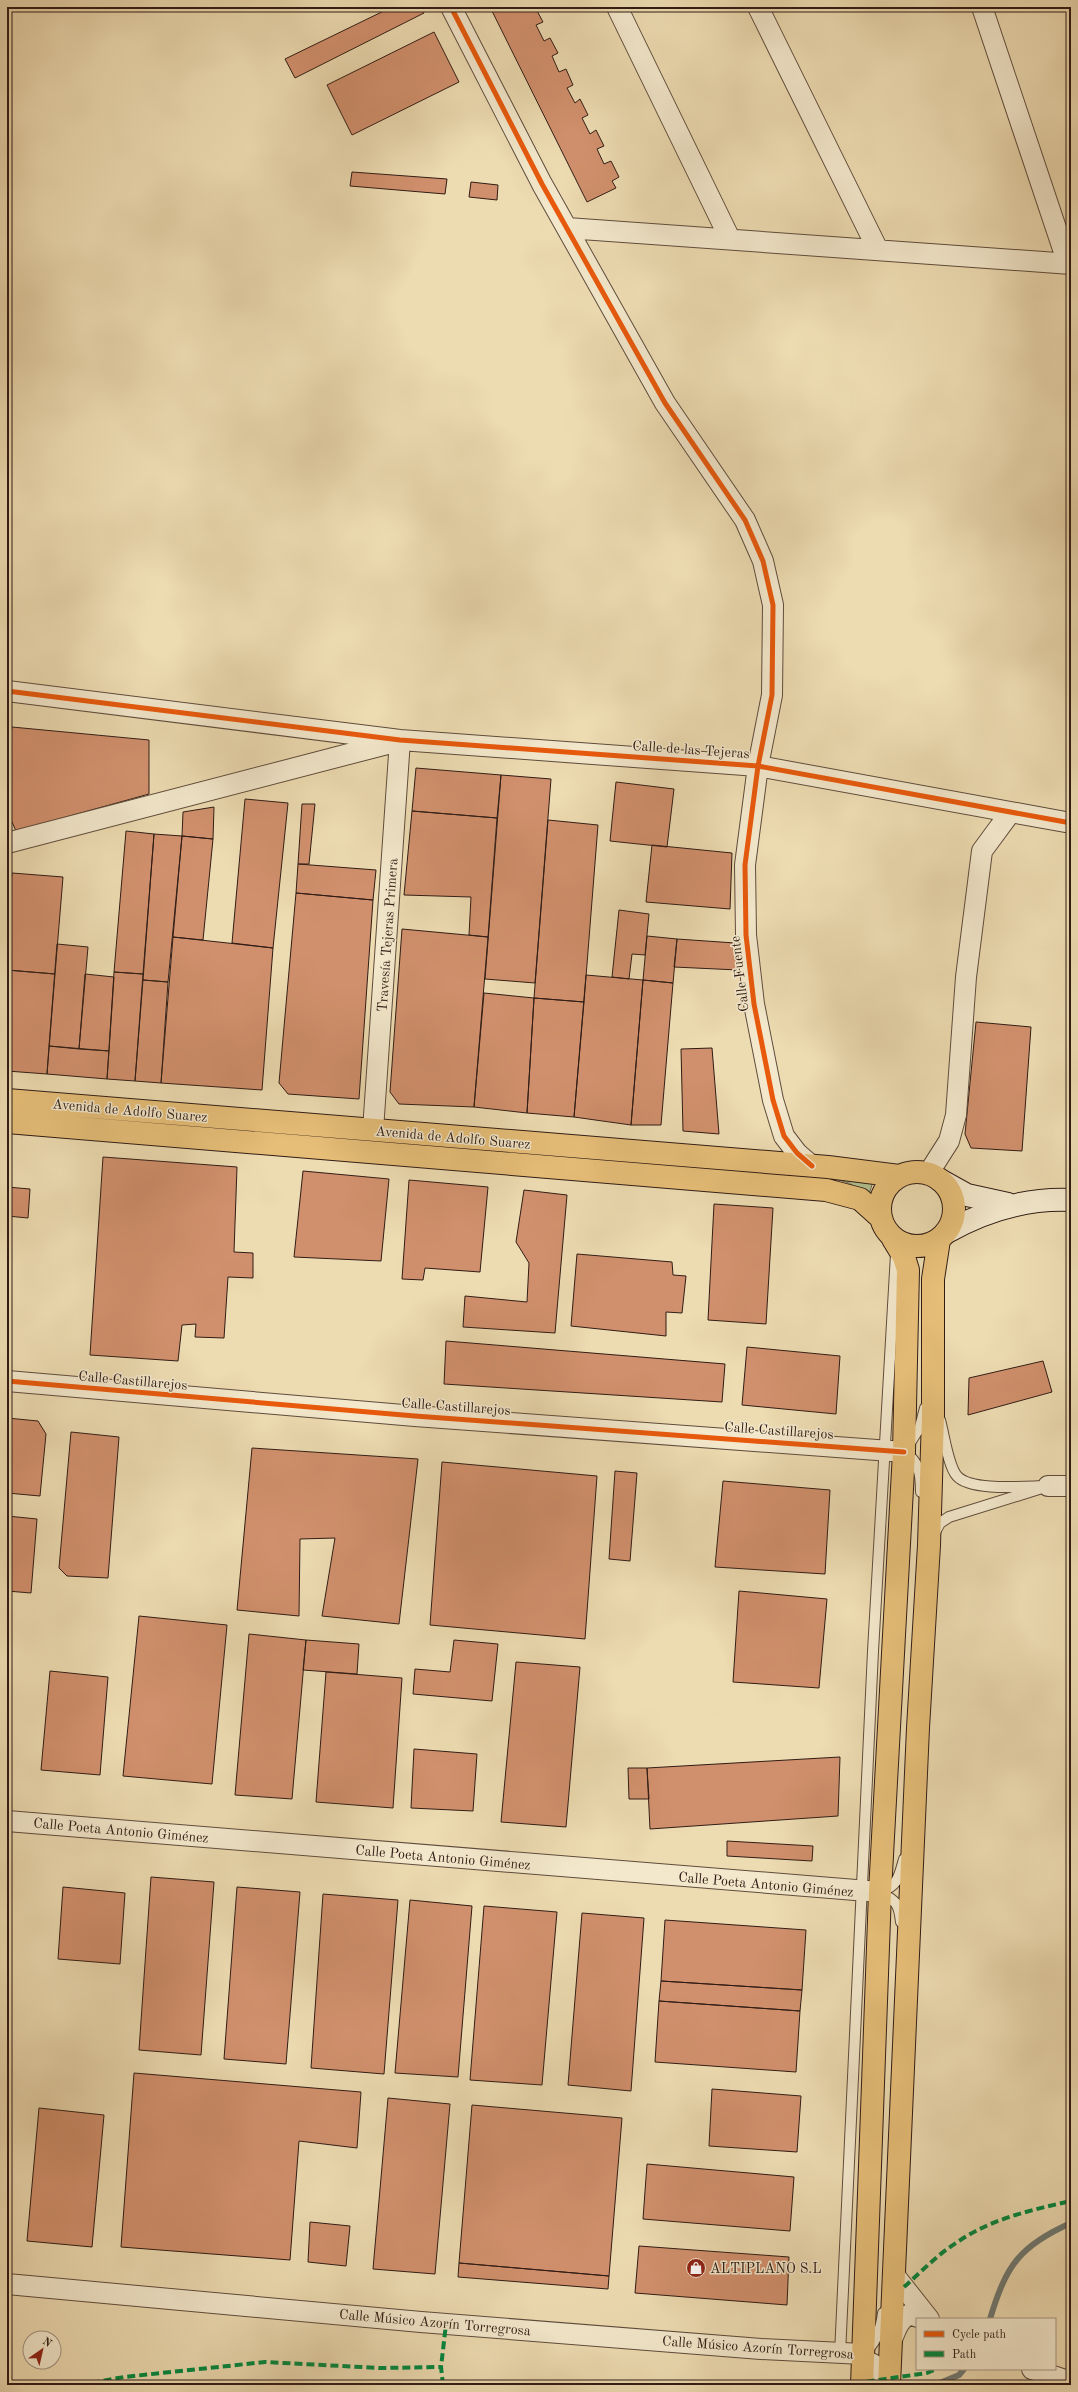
<svg xmlns="http://www.w3.org/2000/svg" width="1078" height="2392" font-family="'Old Standard TT',serif">
  <rect width="100%" height="100%" fill="#eddbb1"/>
  <filter id="stains"><feTurbulence type="fractalNoise" baseFrequency=".005" numOctaves="4"/><feColorMatrix values="0 0 0 0 .2 0 0 0 0 .09 0 0 0 0 .02 0 0 0 .5 -.17"/></filter>
  <radialGradient id="worn" r=".72"><stop offset=".6" stop-color="#630" stop-opacity="0"/><stop offset="1" stop-color="#630" stop-opacity=".3"/></radialGradient>
  <path fill="#b2c191" stroke="#716e53" d="M835 1179 869 1180 873 1181 869 1195 849 1183Z"/>
  <g fill="none" stroke-linecap="round" stroke-linejoin="round">
    <path stroke="#707a74" stroke-width="6" d="M990 2319C1006 2266 1019 2246 1071 2223
      M935 2385 959 2375 964 2369"/>
  </g>
  <path fill="#d1906d" stroke="#301c15" d="M392 7H421L424 13 295 78 285 59Z
    M490 7H528L529 10 535 7 543 22 536 25 544 41 550 38 558 53 552 56 559 72 566 69 573 85 567 88 575 103 580 99 588 115 582 118 590 134 596 130 604 146 597 149 604 164 611 161 619 177 612 181 616 188 587 202Z
    M434 32 459 82 352 135 327 85Z
    M352 172 447 179 445 194 350 186Z
    M471 182 498 185 497 200 469 197Z
    M12 727 149 740V794L16 831 7 811V758Z
    M416 768 501 775 497 818 412 811Z
    M501 775 551 779 535 983 485 979Z
    M616 782 674 789 667 847 610 841Z
    M245 799 288 803 273 948 232 943Z
    M302 804H315L309 864H298Z
    M214 807 213 839 182 836 183 812Z
    M412 811 497 818 488 937 469 935 471 897 404 895Z
    M548 820 598 825 584 1002 534 998Z
    M126 831 154 834 143 974 114 972Z
    M154 834 182 836 168 982 143 980Z
    M182 836 213 839 203 940 173 937Z
    M652 845 732 853 730 909 646 902Z
    M298 864 376 870 373 900 296 893Z
    M12 873 63 877 55 974 7 970V934Z
    M296 893 373 900 359 1099 288 1094 279 1083Z
    M619 910 649 914 645 955 632 954 629 979 612 977Z
    M402 929 488 937 474 1107 399 1104 390 1092Z
    M647 936 677 939 673 983 643 980Z
    M173 937 273 948 262 1090 161 1083Z
    M677 939 735 943 738 970 674 967Z
    M57 944 88 947 79 1049 49 1046Z
    M7 970 55 974 47 1074 7 1071Z
    M114 972 143 974 135 1081 107 1079Z
    M85 974 114 977 109 1051 79 1049Z
    M586 975 643 980 631 1125 574 1117Z
    M143 980 168 982 161 1083 135 1081Z
    M643 980 673 983 661 1125H631Z
    M484 993 534 998 527 1113 474 1107Z
    M534 998 584 1002 574 1117 527 1113Z
    M976 1022 1031 1027 1022 1151 971 1148 965 1134Z
    M49 1046 109 1051 107 1079 47 1074Z
    M712 1048 719 1134 683 1131 681 1049Z
    M103 1157 237 1167 234 1252 253 1253V1278L228 1277 224 1338 195 1337 196 1324 182 1325 178 1361 90 1355Z
    M303 1171 389 1179 381 1261 294 1257Z
    M409 1180 488 1187 480 1272 425 1268 423 1280 402 1279Z
    M7 1187 30 1189 28 1218 7 1216Z
    M524 1190 567 1195 555 1333 463 1327 465 1296 527 1302 529 1263 516 1242Z
    M714 1204 773 1208 766 1324 708 1320Z
    M577 1254 672 1262 673 1275 686 1276 682 1313 666 1312V1336L571 1326Z
    M446 1341 725 1364 722 1402 444 1384Z
    M747 1347 840 1356 836 1414 742 1405Z
    M1043 1361 1052 1392 968 1415 969 1378Z
    M7 1418 38 1421 46 1434 40 1496 7 1493Z
    M71 1432 119 1437 108 1578 67 1576 59 1568Z
    M252 1448 418 1459 399 1624 322 1616 335 1538 300 1539 299 1616 237 1610Z
    M442 1462 597 1476 585 1639 430 1625Z
    M615 1471 637 1473 630 1561 609 1559Z
    M723 1481 830 1490 825 1574 715 1567Z
    M7 1516 37 1519 31 1593 7 1591Z
    M739 1591 827 1599 819 1688 733 1682Z
    M139 1616 227 1625 212 1784 123 1776Z
    M249 1634 306 1640 292 1799 235 1795Z
    M306 1640 359 1644 357 1674 303 1670Z
    M454 1640 498 1644 492 1701 413 1694 415 1669 450 1672Z
    M516 1662 580 1667 566 1827 501 1822Z
    M50 1671 108 1677 100 1775 41 1770Z
    M326 1672 402 1678 393 1808 316 1802Z
    M414 1749 477 1754 473 1811 411 1808Z
    M840 1757 838 1816 650 1829 647 1768Z
    M628 1768H647L649 1799H629Z
    M727 1841 813 1846 812 1861 727 1856Z
    M151 1877 214 1882 201 2055 139 2050Z
    M63 1887 125 1893 120 1964 58 1959Z
    M237 1887 300 1892 286 2064 224 2059Z
    M323 1894 398 1900 384 2074 311 2068Z
    M410 1900 472 1906 458 2077 395 2073Z
    M484 1906 557 1912 542 2085 470 2080Z
    M582 1913 644 1918 631 2091 568 2085Z
    M665 1920 806 1930 802 1990 661 1981Z
    M661 1981 802 1990 800 2011 659 2001Z
    M659 2001 800 2011 796 2072 655 2062Z
    M134 2073 361 2092 357 2148 299 2141 290 2260 121 2247Z
    M712 2089 801 2096 797 2152 709 2146Z
    M388 2098 450 2104 435 2274 373 2269Z
    M472 2105 622 2118 609 2276 459 2263Z
    M39 2108 104 2115 92 2247 27 2241Z
    M647 2164 794 2177 790 2231 643 2219Z
    M310 2222 350 2226 346 2266 308 2262Z
    M639 2246 789 2257 787 2305 635 2293Z
    M459 2263 609 2276 608 2289 458 2277Z"/>
  <g fill="none" stroke-linecap="round" stroke-linejoin="round">
    <g stroke="#5f4c3c" stroke-width="12">
      <path id="service" d="M940 1420C944 1434 948 1466 957 1476 971 1492 1028 1486 1048 1486
        M921 1492C921 1474 919 1461 904 1452L920 1427 925 1408
        M934 1534 940 1523 949 1517 1039 1489
        M901 1922C899 1903 896 1901 880 1892 898 1886 899 1877 904 1859
        M840 2354 873 1651 896 1254
        M878 2385 876 2360 863 2354C876 2344 881 2329 883 2313"/>
    </g>
    <g stroke="#5f4c3c" stroke-width="22">
      <path id="minor" d="M451 7 542 184 665 403 745 520 763 561 773 605 772 695 758 766 745 865 746 935 754 1004 773 1100 784 1136 797 1153 812 1166
        M617 7 730 239
        M758 7 878 250
        M982 7 1068 264
        M567 228 1071 264
        M7 691 400 740 758 766 1071 823
        M7 843 391 743
        M373 1130 400 740
        M928 1174 949 1141 956 1115 966 977 982 851 1010 813
        M7 1381 415 1416 904 1452
        M1048 1486H1071
        M7 1821 880 1892
        M895 2276 929 2319
        M7 2284 421 2322 761 2349 863 2354
        M891 2342C896 2330 898 2320 910 2314L923 2319
        M1032 2369 1071 2382"/>
    </g>
    <g stroke="#301c15" stroke-width="24">
      <path id="secondary" d="M940 1180 967 1195 1008 1204
        M947 1232C986 1210 1026 1198 1071 1200"/>
    </g>
    <g stroke="#301c15" stroke-width="24">
      <path id="primary" d="M7 1100 828 1167 899 1176
        M7 1122 826 1190 860 1199 880 1217
        M880 1209a37 37 0 1 1 74 0a37 37 0 1 1-74 0Z
        M862 2385 880 1892 904 1452 908 1270 904 1257 893 1239
        M889 2385 918 1728 929 1545 933 1416V1279L939 1240"/>
    </g>
    <use href="#service" stroke="#f3e8cc" stroke-width="10"/>
    <use href="#minor" stroke="#f3e8cc" stroke-width="20"/>
    <use href="#secondary" stroke="#f3e8cc" stroke-width="22"/>
    <use href="#primary" stroke="#e6be78" stroke-width="22"/>
    <path stroke="#00873e" stroke-width="4" stroke-dasharray="8 4" stroke-linecap="butt" d="M904 2287C921 2272 937 2255 956 2243 990 2219 1031 2210 1071 2201
      M80 2385 124 2377 265 2362 380 2368 441 2367
      M443 2385 441 2367 446 2324
      M843 2385 927 2373 936 2369"/>
    <g stroke="#f3e8cc" stroke-width="8">
      <path id="cycleway" d="M451 7 542 184 665 403 745 520 763 561 773 605 772 695 758 766 745 865 746 935 754 1004 773 1100 784 1136 797 1153 812 1166
        M7 691 400 740 758 766 1071 823
        M7 1381 415 1416 904 1452"/>
    </g>
    <use href="#cycleway" stroke="#e8590c" stroke-width="5"/>
  </g>
  <defs>
    <g id="shop-disc" transform="scale(1)"><circle r="9.5" fill="#8f2418" stroke="#f3e8cc"/><path d="M-5-2.5h2.3a2.7 3.5 0 0 1 5.4 0H5L5.5 6h-11ZM-1.5-2.5h3a1.5 2.3 0 0 0-3 0Z" fill="#fff"/></g>
  </defs>
  <g fill-rule="evenodd">
    <use href="#shop-disc" x="696" y="2268"/>
  </g>
  <g text-anchor="middle" stroke-width="3" stroke-linejoin="round" paint-order="stroke">
    <g font-size="14" fill="#301c15" stroke="#f3e8cc">
      <text transform="translate(691 749) rotate(4)" y="5">Calle de las Tejeras</text>
      <text transform="translate(387 935) rotate(-86)" y="5">Travesía Tejeras Primera</text>
      <text transform="translate(739 974) rotate(-97)" y="5">Calle Fuente</text>
      <text transform="translate(130 1110) rotate(5)" y="5">Avenida de Adolfo Suarez</text>
      <text transform="translate(453 1137) rotate(5)" y="5">Avenida de Adolfo Suarez</text>
      <text transform="translate(133 1380) rotate(5)" y="5">Calle Castillarejos</text>
      <text transform="translate(456 1406) rotate(4)" y="5">Calle Castillarejos</text>
      <text transform="translate(779 1430) rotate(4)" y="5">Calle Castillarejos</text>
      <text transform="translate(121 1830) rotate(5)" y="5">Calle Poeta Antonio Giménez</text>
      <text transform="translate(443 1857) rotate(5)" y="5">Calle Poeta Antonio Giménez</text>
      <text transform="translate(766 1884) rotate(5)" y="5">Calle Poeta Antonio Giménez</text>
      <text transform="translate(435 2322) rotate(5)" y="5">Calle Músico Azorín Torregrosa</text>
      <text transform="translate(758 2347) rotate(4)" y="5">Calle Músico Azorín Torregrosa</text>
    </g>
    <g font-size="14" fill="#301c15" stroke="#f3e8cc" text-anchor="start">
      <text x="710" y="2273">ALTIPLANO S.L</text>
    </g>
  </g>
  <rect width="1078" height="2392" fill="none" stroke="#eddbb1" stroke-width="24"/>
  <rect x="8" y="8" width="1062" height="2376" fill="none" stroke="#301c15" stroke-width="2"/>
  <rect x="12" y="12" width="1054" height="2368" fill="none" stroke="#301c15"/>
  <rect x="916" y="2318" width="140" height="52" fill="#f3e8cc" stroke="#a59683"/>
  <rect x="924" y="2331" width="20" height="6" fill="#e8590c" stroke="#a59683"/>
  <text x="952" y="2338" font-size="12" fill="#301c15">Cycle path</text>
  <rect x="924" y="2351" width="20" height="6" fill="#00873e" stroke="#a59683"/>
  <text x="952" y="2358" font-size="12" fill="#301c15">Path</text>
  <g transform="translate(42 2350) rotate(34)"><circle r="19" fill="#f3e8cc" stroke="#a59683"/>
  <path d="M0-3L7 15L0 10L-7 15Z" fill="#8f2418"/>
  <text y="-6" font-size="11" font-weight="bold" text-anchor="middle" fill="#301c15">N</text>
  </g>
  <rect width="100%" height="100%" filter="url(#stains)"/>
  <rect width="100%" height="100%" fill="url(#worn)"/>
</svg>
